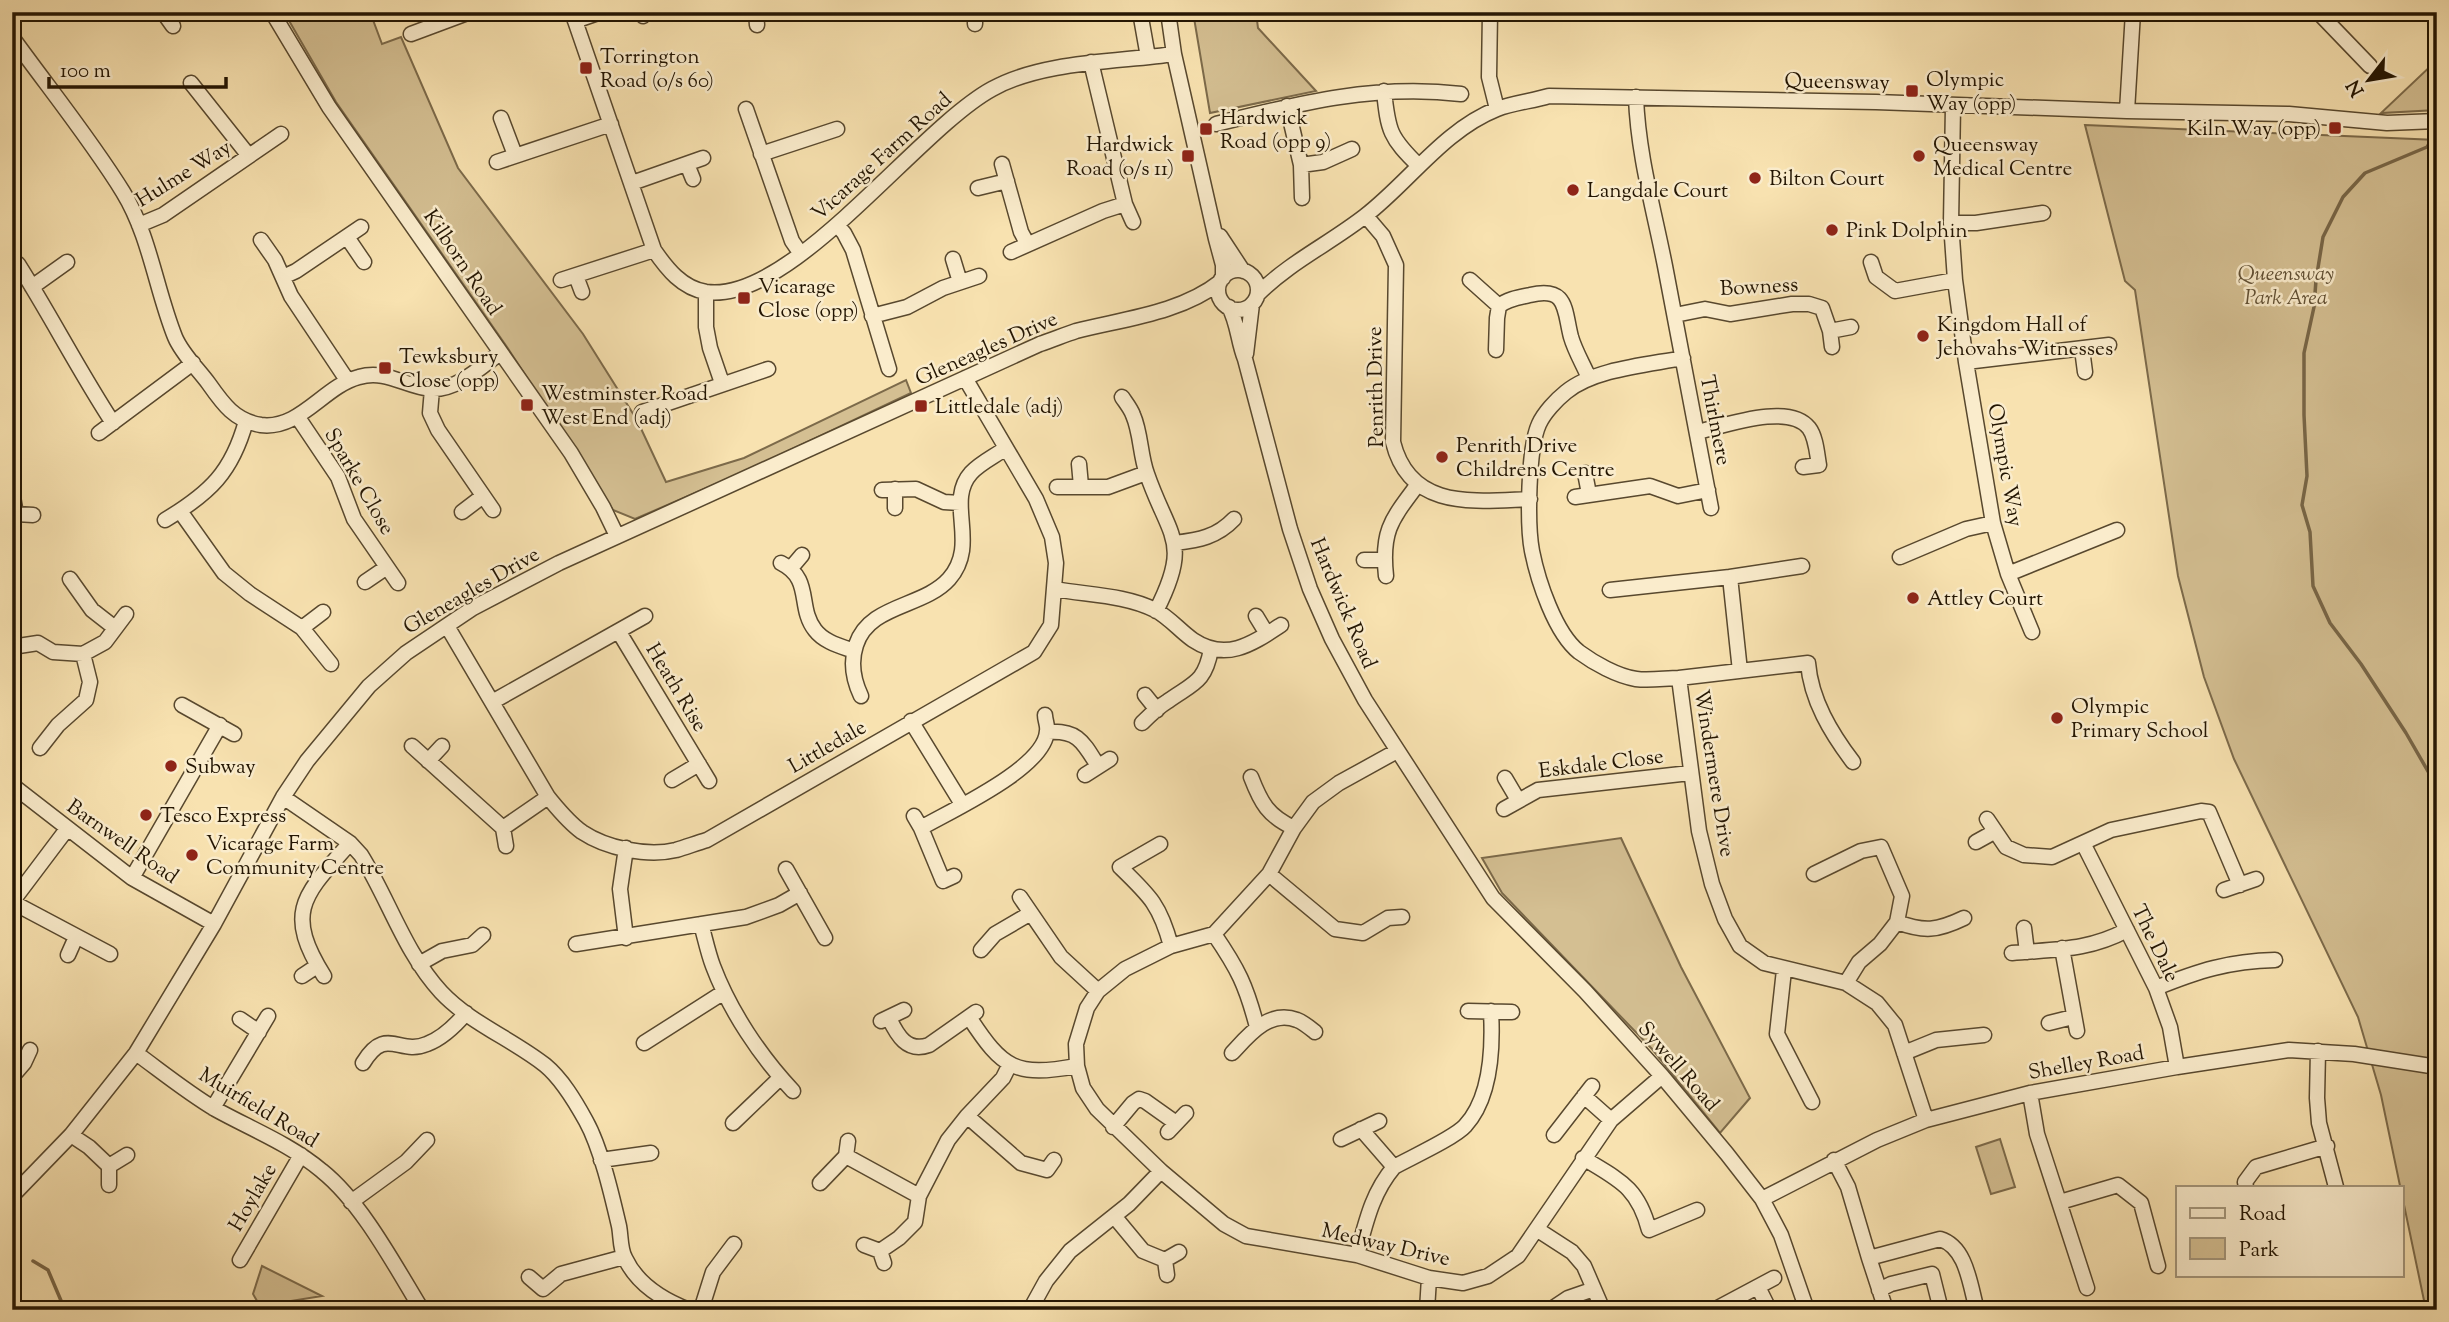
<svg xmlns="http://www.w3.org/2000/svg" width="2449" height="1322" font-family="'Sorts Mill Goudy',serif">
  <rect width="100%" height="100%" fill="#f8e2b0"/>
  <filter id="stains"><feTurbulence type="fractalNoise" baseFrequency=".00286" numOctaves="4"/><feColorMatrix values="0 0 0 0 .2 0 0 0 0 .09 0 0 0 0 .02 0 0 0 .5 -.17"/></filter>
  <radialGradient id="worn" r=".72"><stop offset=".6" stop-color="#630" stop-opacity="0"/><stop offset="1" stop-color="#630" stop-opacity=".3"/></radialGradient>
  <path fill="#d4bf92" stroke="#7c6a4a" stroke-width="2" d="M284 12H370L382 44 401 37 458 168 583 334 637 420 666 482 744 458 906 380 911 393 748 470 635 519 613 510 507 347 336 102Z
    M1193 12H1256L1258 28 1316 91 1210 113Z
    M2437 60V110L2381 113Z
    M2085 125 2437 140V1310H2426L2381 1095 2358 1017 2234 759 2204 677 2178 576 2135 290 2125 281Z
    M1621 838 1681 967 1750 1098 1720 1133 1652 1049 1502 893 1482 858Z
    M2000 1139 2015 1187 1991 1194 1976 1147Z
    M262 1266 322 1296 260 1306 253 1294Z"/>
  <g fill="none" stroke-linecap="round" stroke-linejoin="round">
    <path stroke="#786647" stroke-width="3.5" d="M2437 132 2427 147 2365 173 2343 197 2323 237 2316 280 2314 307 2304 353V415L2307 476 2302 505 2310 532 2313 586 2330 623 2361 664 2406 733 2437 787
      M2437 837 2432 860 2437 873
      M33 1261 48 1270 65 1310"/>
    <g stroke="#58482e" stroke-width="17">
      <path id="minor" d="M163 12 173 26
        M272 12 329 107 571 453 603 507 617 536
        M572 12 654 250C667 269 682 288 706 292 791 304 917 130 992 89 1042 61 1118 62 1174 54
        M642 12 643 16
        M756 12 757 25
        M975 12V24
        M1140 12 1148 57
        M1168 12 1174 54 1216 239 1223 265V278
        M1490 12 1489 77 1497 109
        M2318 12 2370 66
        M575 21 601 12
        M411 34 470 12
        M12 37C48 87 91 140 123 192 150 236 156 290 175 337 182 354 198 369 209 384 223 404 235 421 261 425 300 430 324 386 359 377 386 369 406 387 431 389 456 391 481 367 500 353
        M1091 62 1125 204 1133 222
        M191 83 249 156
        M1384 91C1388 131 1390 138 1419 166
        M1636 97C1638 155 1654 210 1665 266 1681 347 1696 428 1711 508
        M1287 106 1301 165 1302 198
        M1953 106 1951 223 1955 280 1966 362 1993 523 2008 574 2032 632
        M746 109 792 241 801 254
        M2127 111 2133 12
        M501 118 515 155
        M1216 124C1300 103 1374 84 1461 94
        M761 154 837 129
        M497 162 611 124
        M687 164 693 179
        M1002 164 1021 232 1027 243
        M1301 165 1323 162 1352 149
        M632 183 703 158
        M978 188 1007 181
        M1366 216 1383 236 1396 265 1393 442C1410 511 1475 501 1530 499
        M1951 223H1976L2043 213
        M139 225 163 215 281 134
        M837 225 844 233 853 250 889 369
        M1220 236 1243 271
        M347 237 364 262
        M261 240 275 260 291 296 347 380
        M1011 252 1103 211 1125 204
        M953 259 960 282
        M1871 262 1876 277 1895 291 1955 280
        M18 264C51 316 79 371 113 423
        M1218 290a20 20 0 1 1 40 0a20 20 0 1 1-40 0Z
        M576 276 582 292
        M283 277 296 271 361 227
        M561 280 654 250
        M1470 280 1499 306
        M32 287 67 262
        M706 292V327L710 348 722 383
        M1258 294C1290 262 1329 244 1365 216 1409 182 1444 130 1497 109 1513 103 1532 101 1549 96L1876 102 2127 111 2289 114 2387 123 2437 121
        M1229 307C1238 323 1238 342 1245 359L1290 529 1310 589 1332 639 1365 700 1493 898 1585 991 1662 1076 1727 1154 1762 1199 1781 1235 1807 1310
        M1675 315 1705 309 1730 314 1792 304H1809L1822 308 1830 331 1832 347
        M872 316 907 307 943 288 979 276
        M1830 331 1851 327
        M2082 349 2085 372
        M1496 350 1497 318 1499 306C1507 299 1520 297 1530 295 1568 286 1564 310 1571 337 1575 351 1583 364 1589 378
        M1246 354 1252 304
        M1683 358C1647 365 1594 369 1566 392 1556 400 1544 413 1539 424 1528 448 1527 525 1532 551 1538 581 1555 633 1579 652 1594 663 1617 676 1636 679 1650 681 1666 678 1679 678L1699 831 1712 884 1725 919 1740 946 1764 963 1846 983 1877 1003 1895 1025 1926 1120
        M1966 362 2109 345
        M432 389 430 413 438 430 493 510
        M1122 397C1126 403 1131 409 1133 415 1141 433 1140 455 1147 474 1169 538 1192 541 1156 611
        M642 412 768 369
        M297 416 338 477 354 519 398 583
        M1697 432C1724 426 1789 402 1809 428 1816 437 1817 454 1819 465L1803 467
        M99 433 193 363
        M1079 464 1081 486
        M1585 473 1589 494
        M1057 487H1108L1146 473
        M895 489V508
        M882 490 916 489 944 502 960 503
        M13 497 16 514
        M1575 497 1650 486 1678 496 1708 490
        M180 511 224 573 250 594 302 628 331 664
        M462 512 483 496
        M12 516 16 514 33 515
        M165 520C210 493 232 472 246 421
        M1175 543C1199 540 1217 537 1234 519
        M1900 557 1966 529 1993 523
        M1364 560H1384
        M781 563C813 579 797 607 815 630 824 642 840 646 854 651
        M791 568 802 555
        M2008 574 2117 530
        M1386 576C1381 530 1392 519 1418 484
        M70 579 92 610 115 628
        M365 582 387 567
        M1055 589C1087 595 1126 595 1155 610 1169 617 1180 631 1193 640 1226 662 1252 644 1281 625
        M1610 590 1730 577
        M1256 616 1267 634
        M447 626 548 797C558 809 568 822 582 832 606 848 647 857 676 850 686 847 697 843 707 840L1034 652 1051 625 1056 563 1052 537 1036 499 965 378
        M302 628 323 612
        M619 632 709 781
        M12 647 38 643 53 652 83 654 105 642 126 614
        M1740 671 1730 577 1802 566
        M1679 678 1808 663C1811 700 1831 733 1853 762
        M1145 695 1157 710
        M861 696C853 679 850 663 856 645 869 604 923 608 949 579 980 544 945 502 971 473 980 463 995 456 1006 448
        M492 702 645 616
        M182 705 234 734
        M911 721 962 804
        M1142 723C1150 715 1158 707 1168 701 1193 683 1205 683 1211 649
        M1048 732C1078 730 1083 742 1098 766
        M412 746 503 828 506 846
        M40 748 58 725 86 700 90 682 83 654
        M1397 751 1339 783 1313 802 1294 828 1269 874 1214 934 1171 946 1125 969 1098 991 1087 1008 1076 1044 1077 1066 1083 1088 1097 1109 1161 1171 1224 1224 1246 1236 1357 1255 1429 1278 1463 1283 1488 1276 1518 1256 1611 1120 1662 1076
        M428 761 442 746
        M1085 775 1110 759
        M1251 777C1261 803 1268 816 1294 828
        M1505 778 1518 800
        M672 780 699 764
        M12 785 132 878 214 924
        M283 797 350 843 361 855C389 900 405 953 441 992 470 1023 512 1039 545 1065 562 1079 575 1101 586 1121 601 1148 612 1196 619 1226 621 1236 620 1249 625 1258 637 1284 663 1300 689 1310
        M1504 809 1538 790 1690 773
        M914 816 921 828 943 881 954 876
        M1987 819 2006 847 2024 855 2052 857 2111 830 2201 811 2209 812 2240 885
        M503 828 548 797
        M921 828C952 810 1045 768 1047 731 1048 726 1045 720 1045 715
        M1976 842 1994 832
        M2083 843 2156 988 2170 1027 2177 1067
        M1160 844 1120 867C1150 896 1160 905 1171 946
        M626 848 620 889 626 938
        M786 869 825 938
        M1269 874 1335 929 1363 933 1388 918 1402 917
        M1814 874 1861 851 1881 847 1902 896 1897 922 1880 944 1859 962 1846 983
        M132 878 220 725
        M2224 890 2256 879
        M1020 897 1061 957 1098 991
        M12 902 110 954
        M12 902 67 829
        M1897 922C1924 932 1937 931 1964 918
        M701 924C705 938 708 953 713 966 730 1011 760 1056 793 1091
        M2024 928 2027 952
        M1214 934C1238 969 1246 985 1257 1027
        M576 944 746 917 779 905 800 893
        M2062 948 2077 1031
        M981 950 995 934 1031 913
        M2012 953C2055 949 2088 951 2127 930
        M68 955 76 937
        M419 964 442 951 472 945 483 935
        M1784 970 1777 1034 1812 1102
        M302 976 317 966
        M324 976C283 911 305 894 350 843
        M2156 988C2198 971 2229 961 2275 960
        M1468 1011 1512 1012
        M969 1017C1003 1069 1015 1077 1077 1066
        M889 1018C897 1035 907 1053 929 1045L976 1012
        M240 1019 259 1032
        M881 1021 904 1010
        M2049 1023 2073 1017
        M644 1043 724 992
        M2318 1051 2317 1098 2319 1123 2336 1187
        M136 1053C162 1072 188 1093 215 1109 251 1129 290 1144 322 1171 362 1203 395 1266 422 1310
        M1232 1053C1248 1036 1269 1009 1297 1020 1303 1022 1310 1028 1315 1032
        M1904 1053 1936 1040 1984 1035
        M363 1063C386 1025 399 1056 427 1044 443 1038 455 1026 466 1013
        M12 1077 24 1063 30 1050
        M2030 1093 2037 1134 2087 1288
        M1584 1096 1611 1120
        M213 1108 268 1016
        M967 1116 1021 1163 1047 1170 1054 1160
        M733 1123 780 1078
        M1113 1127 1133 1103 1139 1099 1145 1101 1176 1123
        M1361 1129 1394 1167
        M1168 1132 1186 1113
        M71 1135 89 1147 109 1166
        M1554 1135 1592 1086
        M1341 1139 1379 1121
        M846 1156 919 1196
        M1583 1158C1619 1180 1638 1187 1649 1230L1697 1210
        M601 1160 651 1153
        M1834 1160 1848 1187 1869 1258 1940 1239C1967 1247 1970 1286 1977 1310
        M820 1183 846 1156 848 1141
        M109 1185V1166L127 1155
        M2246 1187 2245 1182 2256 1167 2327 1146
        M12 1196 71 1135 136 1053 214 924 283 797 307 761 369 686 406 653 473 608 559 563 1040 344C1052 340 1064 335 1076 331 1123 319 1181 313 1220 282
        M1762 1199 1877 1140 1926 1120 2030 1093 2177 1067 2289 1050 2354 1054 2437 1067
        M351 1202 406 1162 427 1140
        M2060 1202 2118 1185 2141 1203 2158 1266
        M1114 1216 1143 1251 1165 1260 1179 1252
        M1538 1230 1572 1252 1584 1266 1603 1310
        M864 1245 880 1251 884 1263
        M880 1251 899 1238 915 1222 919 1196 948 1140 967 1116 1003 1078 1010 1064
        M1357 1255C1366 1222 1372 1193 1394 1167 1410 1158 1454 1138 1465 1126 1491 1098 1493 1047 1491 1011
        M1869 1258 1886 1310
        M240 1260 301 1155
        M1165 1260 1167 1275
        M529 1277 543 1289 561 1274 624 1257
        M1758 1287 1767 1305
        M1879 1290 1891 1284 1932 1274 1941 1310
        M12 1296V1310
        M701 1310 713 1272 734 1244
        M957 1310 958 1309
        M1030 1310 1046 1281 1070 1251 1129 1204 1161 1171
        M1427 1310 1429 1278
        M1550 1310 1568 1298 1594 1289
        M1714 1310 1774 1278"/>
    </g>
    <use href="#minor" stroke="#faeccc" stroke-width="14"/>
  </g>
  <g fill="#8f2418" stroke="#faeccc" stroke-width="2.5">
    <rect x="579" y="61" width="14" height="14" rx="3.5"/>
    <rect x="1905" y="84" width="14" height="14" rx="3.5"/>
    <rect x="2328" y="121" width="14" height="14" rx="3.5"/>
    <rect x="1199" y="122" width="14" height="14" rx="3.5"/>
    <rect x="1181" y="149" width="14" height="14" rx="3.5"/>
    <circle cx="1919" cy="156" r="7"/>
    <circle cx="1755" cy="178" r="7"/>
    <circle cx="1573" cy="190" r="7"/>
    <circle cx="1832" cy="230" r="7"/>
    <rect x="737" y="291" width="14" height="14" rx="3.5"/>
    <circle cx="1923" cy="336" r="7"/>
    <rect x="378" y="361" width="14" height="14" rx="3.5"/>
    <rect x="520" y="398" width="14" height="14" rx="3.5"/>
    <rect x="914" y="399" width="14" height="14" rx="3.5"/>
    <circle cx="1442" cy="457" r="7"/>
    <circle cx="1913" cy="598" r="7"/>
    <circle cx="2057" cy="718" r="7"/>
    <circle cx="171" cy="766" r="7"/>
    <circle cx="146" cy="815" r="7"/>
    <circle cx="192" cy="855" r="7"/>
  </g>
  <g text-anchor="middle" stroke-width="5" stroke-linejoin="round" paint-order="stroke">
    <g font-size="21" fill="#231502" stroke="#faeccc" text-anchor="start">
      <text x="600" y="63">Torrington<tspan x="600" dy="24">Road (o/s 60)</tspan></text>
      <text x="1926" y="86">Olympic<tspan x="1926" dy="24">Way (opp)</tspan></text>
      <text x="1220" y="124">Hardwick<tspan x="1220" dy="24">Road (opp 9)</tspan></text>
      <text x="2321" y="135" text-anchor="end">Kiln Way (opp)</text>
      <text x="1174" y="151" text-anchor="end">Hardwick<tspan x="1174" dy="24">Road (o/s 11)</tspan></text>
      <text x="1933" y="151">Queensway<tspan x="1933" dy="24">Medical Centre</tspan></text>
      <text x="1769" y="185">Bilton Court</text>
      <text x="1587" y="197">Langdale Court</text>
      <text x="1846" y="237">Pink Dolphin</text>
      <text x="758" y="293">Vicarage<tspan x="758" dy="24">Close (opp)</tspan></text>
      <text x="1937" y="331">Kingdom Hall of<tspan x="1937" dy="24">Jehovahs Witnesses</tspan></text>
      <text x="399" y="363">Tewksbury<tspan x="399" dy="24">Close (opp)</tspan></text>
      <text x="541" y="400">Westminster Road<tspan x="541" dy="24">West End (adj)</tspan></text>
      <text x="935" y="413">Littledale (adj)</text>
      <text x="1456" y="452">Penrith Drive<tspan x="1456" dy="24">Childrens Centre</tspan></text>
      <text x="1927" y="605">Attley Court</text>
      <text x="2071" y="713">Olympic<tspan x="2071" dy="24">Primary School</tspan></text>
      <text x="185" y="773">Subway</text>
      <text x="160" y="822">Tesco Express</text>
      <text x="206" y="850">Vicarage Farm<tspan x="206" dy="24">Community Centre</tspan></text>
    </g>
    <g font-size="21" fill="#231502" stroke="#faeccc">
      <text transform="translate(1837 81) rotate(1)" y="7">Queensway</text>
      <text transform="translate(881 156) rotate(-42)" y="7">Vicarage Farm Road</text>
      <text transform="translate(183 173) rotate(-32)" y="7">Hulme Way</text>
      <text transform="translate(463 262) rotate(56)" y="7">Kilborn Road</text>
      <text transform="translate(1759 286) rotate(-3)" y="7">Bowness</text>
      <text transform="translate(986 348) rotate(-24)" y="7">Gleneagles Drive</text>
      <text transform="translate(1375 387) rotate(-91)" y="7">Penrith Drive</text>
      <text transform="translate(1716 420) rotate(79)" y="7">Thirlmere</text>
      <text transform="translate(2006 465) rotate(80)" y="7">Olympic Way</text>
      <text transform="translate(360 481) rotate(60)" y="7">Sparke Close</text>
      <text transform="translate(471 590) rotate(-30)" y="7">Gleneagles Drive</text>
      <text transform="translate(1344 603) rotate(67)" y="7">Hardwick Road</text>
      <text transform="translate(677 687) rotate(59)" y="7">Heath Rise</text>
      <text transform="translate(827 746) rotate(-30)" y="7">Littledale</text>
      <text transform="translate(1601 763) rotate(-7)" y="7">Eskdale Close</text>
      <text transform="translate(1715 773) rotate(81)" y="7">Windermere Drive</text>
      <text transform="translate(123 841) rotate(35)" y="7">Barnwell Road</text>
      <text transform="translate(2156 943) rotate(64)" y="7">The Dale</text>
      <text transform="translate(2086 1062) rotate(-10)" y="7">Shelley Road</text>
      <text transform="translate(1679 1066) rotate(49)" y="7">Sywell Road</text>
      <text transform="translate(259 1107) rotate(31)" y="7">Muirfield Road</text>
      <text transform="translate(252 1197) rotate(-60)" y="7">Hoylake</text>
      <text transform="translate(1386 1244) rotate(13)" y="7">Medway Drive</text>
    </g>
    <g font-size="21" font-style="italic" fill="#615034" stroke="#faeccc">
      <text x="2286" y="280">Queensway<tspan x="2286" dy="24">Park Area</tspan></text>
    </g>
  </g>
  <rect width="2449" height="1322" fill="none" stroke="#f8e2b0" stroke-width="42"/>
  <rect x="14" y="14" width="2421" height="1294" fill="none" stroke="#231502" stroke-width="3.5"/>
  <rect x="21" y="21" width="2407" height="1280" fill="none" stroke="#231502" stroke-width="2"/>
  <rect x="2176" y="1186" width="228" height="91" fill="#faeccc" stroke="#a4967b" stroke-width="2"/>
  <rect x="2190" y="1208" width="35" height="10" fill="#faeccc" stroke="#a4967b" stroke-width="2"/>
  <text x="2239" y="1220" font-size="21" fill="#231502">Road</text>
  <rect x="2190" y="1238" width="35" height="21" fill="#d4bf92" stroke="#a4967b" stroke-width="2"/>
  <text x="2239" y="1256" font-size="21" fill="#231502">Park</text>
  <g transform="translate(2369 80) rotate(239)" stroke="#faeccc" stroke-width="5" paint-order="stroke">
  <path d="M0-5L12 26L0 18L-12 26Z" fill="#231502"/>
  <text y="-10" font-size="19" font-weight="bold" text-anchor="middle" fill="#231502">N</text>
  </g>
  <path d="M49 77v10h177v-10" fill="none" stroke="#231502" stroke-width="3.5"/>
  <text x="60" y="77" font-size="21" fill="#231502" stroke="#faeccc" stroke-width="5" paint-order="stroke">100 m</text>
  <rect width="100%" height="100%" filter="url(#stains)"/>
  <rect width="100%" height="100%" fill="url(#worn)"/>
</svg>
